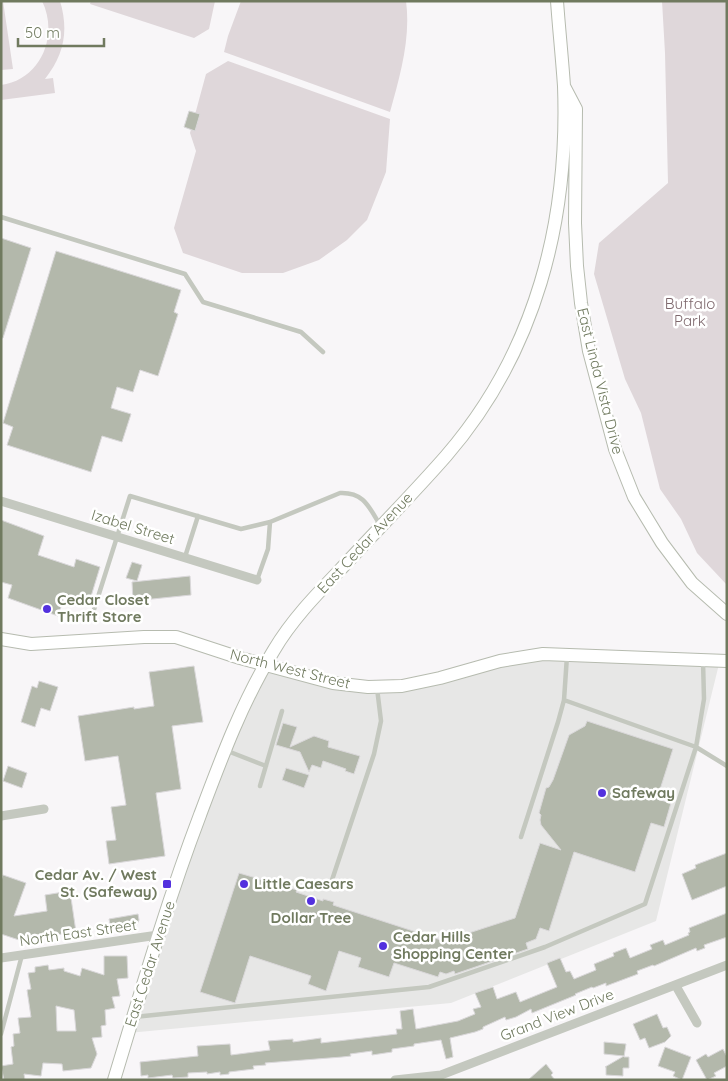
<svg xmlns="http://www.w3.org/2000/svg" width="728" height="1081" font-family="Quicksand,sans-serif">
  <rect width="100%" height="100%" fill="#f8f6f8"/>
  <path fill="#e7e7e6" d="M522 657 720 660 656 921 451 1003 128 1033 158 935 266 664 377 686Z"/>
  <path fill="#dfd7da" d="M1 1H3L13 69 1 70Z
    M42 1H60C69 31 64 55 45 79L53 78 55 93 1 100V85C41 80 59 35 42 1Z
    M91 1H215L209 29 194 38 90 4Z
    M241 1H406C411 38 400 76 390 112L224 52 228 36Z
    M662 1H727V585L697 553 681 519 660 489 641 413 625 379 594 274 599 243 668 183 665 53Z
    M228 61 390 119 386 172 367 220 347 240 319 260 283 273H242L183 253 174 228 196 151 190 133 206 74Z"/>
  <path fill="#b3b8ab" stroke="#dad8da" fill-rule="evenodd" d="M189 111 200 114 195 131 184 127Z
    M1 238 31 248 3 338H1Z
    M56 251 181 290 174 312 178 314 158 376 140 370 133 392 117 387 111 408 131 414 122 442 102 436 91 472 7 445 13 427 3 423Z
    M1 520 44 536 38 555 74 567 76 559 100 567 89 603 65 595 58 616 8 598 12 585 1 582Z
    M132 562 142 565 137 581 126 578Z
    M190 576 191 595 133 601 132 582Z
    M194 666 203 722 172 726 181 789 156 793 165 856 109 864 106 841 116 840 111 807 126 805 118 756 85 761 78 716 134 707V709L154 706 149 672Z
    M39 681 58 687 50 711 41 708 35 727 21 722 32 686 37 688Z
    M587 721 673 749 657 799 671 803 664 827 651 823 635 872 574 852 549 931 540 928 536 939 526 943 528 949 455 974 454 971 446 974 440 972 438 977 394 963 389 977 358 967 361 958 339 951 326 991 308 984 311 976 250 956 235 1003 200 992 239 873 297 890 296 892 323 901V899L334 902 333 905 444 941 515 918 540 843 561 850 541 825 540 820 541 815 539 813 546 788 549 787 553 780 569 735 585 726Z
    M283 723 297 727 290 747 314 736 329 741 328 747 360 756 354 774 345 771 346 769 323 761 321 768 312 765 309 772 300 752 276 745Z
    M8 766 27 773 22 788 3 781Z
    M286 768 309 775 304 788 282 780Z
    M727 853V886L692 900 682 874 696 868 695 865Z
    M3 875 26 883 14 916 47 911 45 895 70 891 76 932 35 938 23 937 22 941 1 934V881Z
    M727 913V937L704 945 705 948 697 951 696 948 654 966 653 965 637 971 638 974 606 986V983L593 988 592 987 575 994 576 995 532 1013 531 1009 516 1017 506 1020 505 1017 483 1027V1029L475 1032 450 1038 453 1057 446 1059 441 1040 414 1044V1046L392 1049V1052L372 1055V1051L350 1054 351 1056 342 1057 265 1063 266 1065 253 1066 254 1069 229 1072V1074L220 1075V1072L207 1074V1072L188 1073V1077L173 1078 172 1075 148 1078V1075L141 1076 140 1062 198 1056 197 1046 230 1044 231 1055 270 1050 268 1041 293 1039V1042L321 1038V1043L397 1034 396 1029H402L400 1011 413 1009 416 1029 458 1021 475 1014 473 1009 481 1007 475 993 493 987 497 999 516 992 520 1002 557 987 547 963 560 958 566 972 570 971 574 979 596 970 594 964 614 956 613 953 626 948 630 958 652 949 650 945 663 940 665 945 689 935 688 933 690 932 689 928Z
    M138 914 139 920 137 925 111 929 109 919Z
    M104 956H127L128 978 117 979 120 996 112 997 115 1008 105 1010 106 1025 101 1026 102 1037 92 1038 97 1054 91 1068 63 1071 62 1064 43 1063 41 1076 24 1074 25 1080H4L1 1066 13 1064 11 1047 14 1046 13 1034 20 1033 18 1018 31 1017 27 990 31 989 28 973 35 972V967L48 965 49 970 64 968V971L80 976 82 968 104 975ZM56 1006 74 1010 76 1031H57Z
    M657 1014 663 1028 667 1027 671 1036 665 1042 649 1048 645 1038 640 1040 633 1024Z
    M604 1042 626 1044 624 1057H629V1068H623V1076L606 1075V1067H605L624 1056 604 1054Z
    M665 1047 691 1057 682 1080 673 1076 675 1072 658 1066Z
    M723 1049 727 1057V1066L714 1073 716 1076 707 1080 696 1060 706 1054 708 1057Z
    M546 1064 553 1073 551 1075 555 1080H528Z"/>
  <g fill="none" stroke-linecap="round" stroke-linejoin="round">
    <g stroke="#b6bbaf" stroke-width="14">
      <path id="secondary" d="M565 88 576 109 575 223 577 266 581 303 589 351 615 449 634 497 662 543 692 583 727 614
        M1 639 31 644 144 637H176L240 658 333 683 368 687 402 686 440 678 500 661 543 654 727 661
        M114 1080C141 991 167 902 200 815 221 759 242 702 274 650 291 621 315 596 339 571 374 533 411 496 446 456 536 352 569 221 564 86 562 57 559 29 557 1"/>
    </g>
    <path stroke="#c4c8bf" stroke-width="4.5" d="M1 217 185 274 203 302 301 332 323 352
      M185 557 198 516
      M257 580 268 549 270 522 340 493C364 492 369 507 380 525
      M91 619 130 496 241 529 270 522
      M564 700 696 747 727 766
      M225 750 266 766
      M260 786 282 711
      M521 837 558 722 564 700 567 656
      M332 880 374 754 381 721 377 688
      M134 1017 429 987 545 947 645 904 696 747 704 699 703 661
      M1 1034 22 955"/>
    <path stroke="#c4c8bf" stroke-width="9" d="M1 501 257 580
      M1 816 44 809
      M1 958 158 935
      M676 986 697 1023
      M395 1080 441 1075 727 965"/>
    <use href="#secondary" stroke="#fff" stroke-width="12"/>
  </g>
  <g fill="#5331de" stroke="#fff" stroke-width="2">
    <circle cx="47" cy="609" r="5"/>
    <circle cx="602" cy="793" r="5"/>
    <rect x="162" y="879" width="10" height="10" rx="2.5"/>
    <circle cx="244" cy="884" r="5"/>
    <circle cx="311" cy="901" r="5"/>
    <circle cx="383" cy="946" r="5"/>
  </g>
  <g text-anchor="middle" stroke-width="5" stroke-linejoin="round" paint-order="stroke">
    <g font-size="15" fill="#7d676c" stroke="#fff">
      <text x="690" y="309">Buffalo<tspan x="690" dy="17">Park</tspan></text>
    </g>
    <g font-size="15" fill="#707a5f" stroke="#fff">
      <text transform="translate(600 381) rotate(76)" y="5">East Linda Vista Drive</text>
      <text transform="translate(133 527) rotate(17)" y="5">Izabel Street</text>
      <text transform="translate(365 543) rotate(-47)" y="5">East Cedar Avenue</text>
      <text transform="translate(290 669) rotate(14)" y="5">North West Street</text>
      <text transform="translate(78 933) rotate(-8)" y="5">North East Street</text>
      <text transform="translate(150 964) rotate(-72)" y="5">East Cedar Avenue</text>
      <text transform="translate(557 1015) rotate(-21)" y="5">Grand View Drive</text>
    </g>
    <g font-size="15" font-weight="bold" fill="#707a5f" stroke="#fff" text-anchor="start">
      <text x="57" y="605">Cedar Closet<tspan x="57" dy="17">Thrift Store</tspan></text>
      <text x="612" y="798">Safeway</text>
      <text x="157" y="880" text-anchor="end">Cedar Av. / West<tspan x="157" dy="17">St. (Safeway)</tspan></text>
      <text x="254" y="889">Little Caesars</text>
      <text x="311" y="923" text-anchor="middle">Dollar Tree</text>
      <text x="393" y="942">Cedar Hills<tspan x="393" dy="17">Shopping Center</tspan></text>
    </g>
  </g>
  <rect width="728" height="1081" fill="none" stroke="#707a5f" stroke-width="5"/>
  <path d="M18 38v8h86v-8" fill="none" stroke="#707a5f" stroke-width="2.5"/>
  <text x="25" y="38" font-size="15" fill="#707a5f" stroke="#ffffff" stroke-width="4" paint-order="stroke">50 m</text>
</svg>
